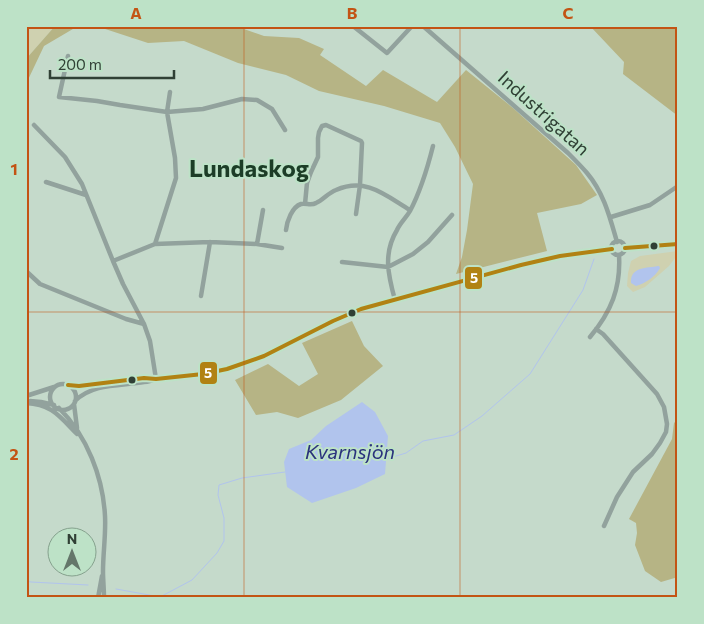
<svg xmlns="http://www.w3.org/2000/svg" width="704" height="624" font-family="Commissioner,sans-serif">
  <rect width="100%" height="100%" fill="#c5dacb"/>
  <path fill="#cfd1b0" d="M26 26H55L26 59Z
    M678 251V258H675L669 266 645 287 633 292 627 286 628 273 631 261 640 256Z"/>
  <path fill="#b6b485" d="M55 26H78L44 46 26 84V59Z
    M96 26H238L241 28 264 36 299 38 324 49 320 55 366 86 383 70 437 102 466 70 513 108 576 165 597 195 581 204 537 213 547 251 456 274 462 257 467 230 473 184 455 147 440 123 384 106 319 91 286 75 238 63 184 41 148 43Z
    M590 26H678V116L623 74 624 62Z
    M352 321 364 346 383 366 341 400 298 418 277 412 256 415 235 380 268 364 299 386 318 374 302 343Z
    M678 419V577L661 582 645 571 635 545 637 533 636 523 629 519 672 439 674 423Z"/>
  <path fill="#b1c4ed" d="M659 266 660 268C655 277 646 283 636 286L631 283C630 267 646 268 659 266Z
    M362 402 375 412 388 436 385 474 356 488 312 503 287 487 284 462 289 449 311 440 326 426Z"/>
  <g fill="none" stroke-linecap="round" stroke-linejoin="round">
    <path stroke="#b1c4ed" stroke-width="1" d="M386 459 406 453 423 441 454 435 482 416 530 374 583 290 594 259
      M26 581 31 582 88 585
      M116 589 160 597 192 580 217 553 224 541V518L218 495 219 485 242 478 285 472"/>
    <path stroke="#92a29d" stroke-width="4.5" d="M353 26 387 53 412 26
      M423 26 568 153C575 160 581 166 587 173 604 193 610 218 617 242
      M68 56 59 97 97 101 120 105 167 112 203 109 242 99 257 100 272 109 285 130
      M34 125 65 157 82 184 113 261 123 284 144 324 150 341 156 379
      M46 182 86 195
      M305 204 307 183 311 172 318 157V138L319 132 322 126 326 125 361 141 362 143 360 185 356 214
      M611 217 650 205 678 186
      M286 230C287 221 292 207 301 204 307 203 311 206 316 203 323 200 328 193 336 190 366 177 385 195 410 210
      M611 248a7 7 0 1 1 14 0a7 7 0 1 1-14 0Z
      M155 244 176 178 175 158 167 112 170 92
      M257 244 263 210
      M625 248 678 244
      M113 261 155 244 210 242 257 244 282 248
      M342 262 388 267 413 254 428 242 452 215
      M26 271 40 284 126 319 144 324
      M201 296 210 242
      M395 300C388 275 383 253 397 230 400 223 406 218 410 211 420 192 428 166 433 146
      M596 329 603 334 657 394 664 407 667 424 666 432 660 443 652 454 633 472 617 497 604 526
      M590 337C611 312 621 288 619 255
      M50 397a13 13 0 1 1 26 0a13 13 0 1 1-26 0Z
      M68 385C95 388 124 377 152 379
      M26 396 54 387
      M30 401 41 402 54 405
      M75 401C93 383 121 386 144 382 149 382 154 379 159 379 180 376 202 375 223 370 270 360 308 329 352 312L521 265 560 256 612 249
      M26 403C52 404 60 417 77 434
      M74 404 77 428
      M59 408C87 436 103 477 105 516 106 534 103 553 103 571 103 580 104 589 104 598
      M98 598 102 576"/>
    <g stroke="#bde2c7" stroke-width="8">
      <path id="bus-1" d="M625 248 678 244
        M68 385 79 386 144 378 156 379 203 374 227 369 264 356 333 321 361 309 521 265 560 256 612 249"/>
    </g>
    <use href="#bus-1" stroke="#b18213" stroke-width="4"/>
  </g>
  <path fill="none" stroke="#c35414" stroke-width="1" stroke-opacity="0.55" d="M244 26V598M460 26V598M26 312H678"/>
  <g fill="#304035" stroke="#bde2c7" stroke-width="2">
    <circle cx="654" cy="246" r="4.5"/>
    <circle cx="352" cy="313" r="4.5"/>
    <circle cx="132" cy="380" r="4.5"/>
  </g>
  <g text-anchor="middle" stroke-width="4" stroke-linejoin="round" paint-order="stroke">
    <g font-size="19" fill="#304035" stroke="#bde2c7">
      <text transform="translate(544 113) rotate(42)" y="7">Industrigatan</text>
    </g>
    <g font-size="20" font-style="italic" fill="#2a327d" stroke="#bde2c7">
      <text x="350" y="459">Kvarnsjön</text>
    </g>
    <g font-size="24" font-weight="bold" fill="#1c3d27" stroke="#bde2c7">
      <text x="249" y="177">Lundaskog</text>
    </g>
  </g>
  <g stroke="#bde2c7" stroke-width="2">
    <rect x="464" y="266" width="19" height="24" rx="5" fill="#b18213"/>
    <rect x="199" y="361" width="19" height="24" rx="5" fill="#b18213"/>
  </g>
  <g font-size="14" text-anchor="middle" font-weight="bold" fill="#fff">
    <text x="474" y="283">5</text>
    <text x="208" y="378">5</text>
  </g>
  <rect width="704" height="624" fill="none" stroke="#bde2c7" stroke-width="55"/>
  <g transform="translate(72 552)"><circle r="24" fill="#bde2c7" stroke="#85a18d"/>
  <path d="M0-4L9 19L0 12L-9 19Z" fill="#64766a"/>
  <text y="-8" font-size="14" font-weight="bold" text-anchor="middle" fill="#304035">N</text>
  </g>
  <path d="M50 70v8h124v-8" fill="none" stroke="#304035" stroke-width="2.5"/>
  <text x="58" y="70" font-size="15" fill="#304035" stroke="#bde2c7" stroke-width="4" paint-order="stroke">200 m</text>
  <rect x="28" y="28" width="648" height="568" fill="none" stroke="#c35414" stroke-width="2"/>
  <g font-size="16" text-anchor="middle" font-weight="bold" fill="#c35414">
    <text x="136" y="19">A</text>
    <text x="352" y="19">B</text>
    <text x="568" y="19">C</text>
    <text x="14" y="175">1</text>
    <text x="14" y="460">2</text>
  </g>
</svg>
